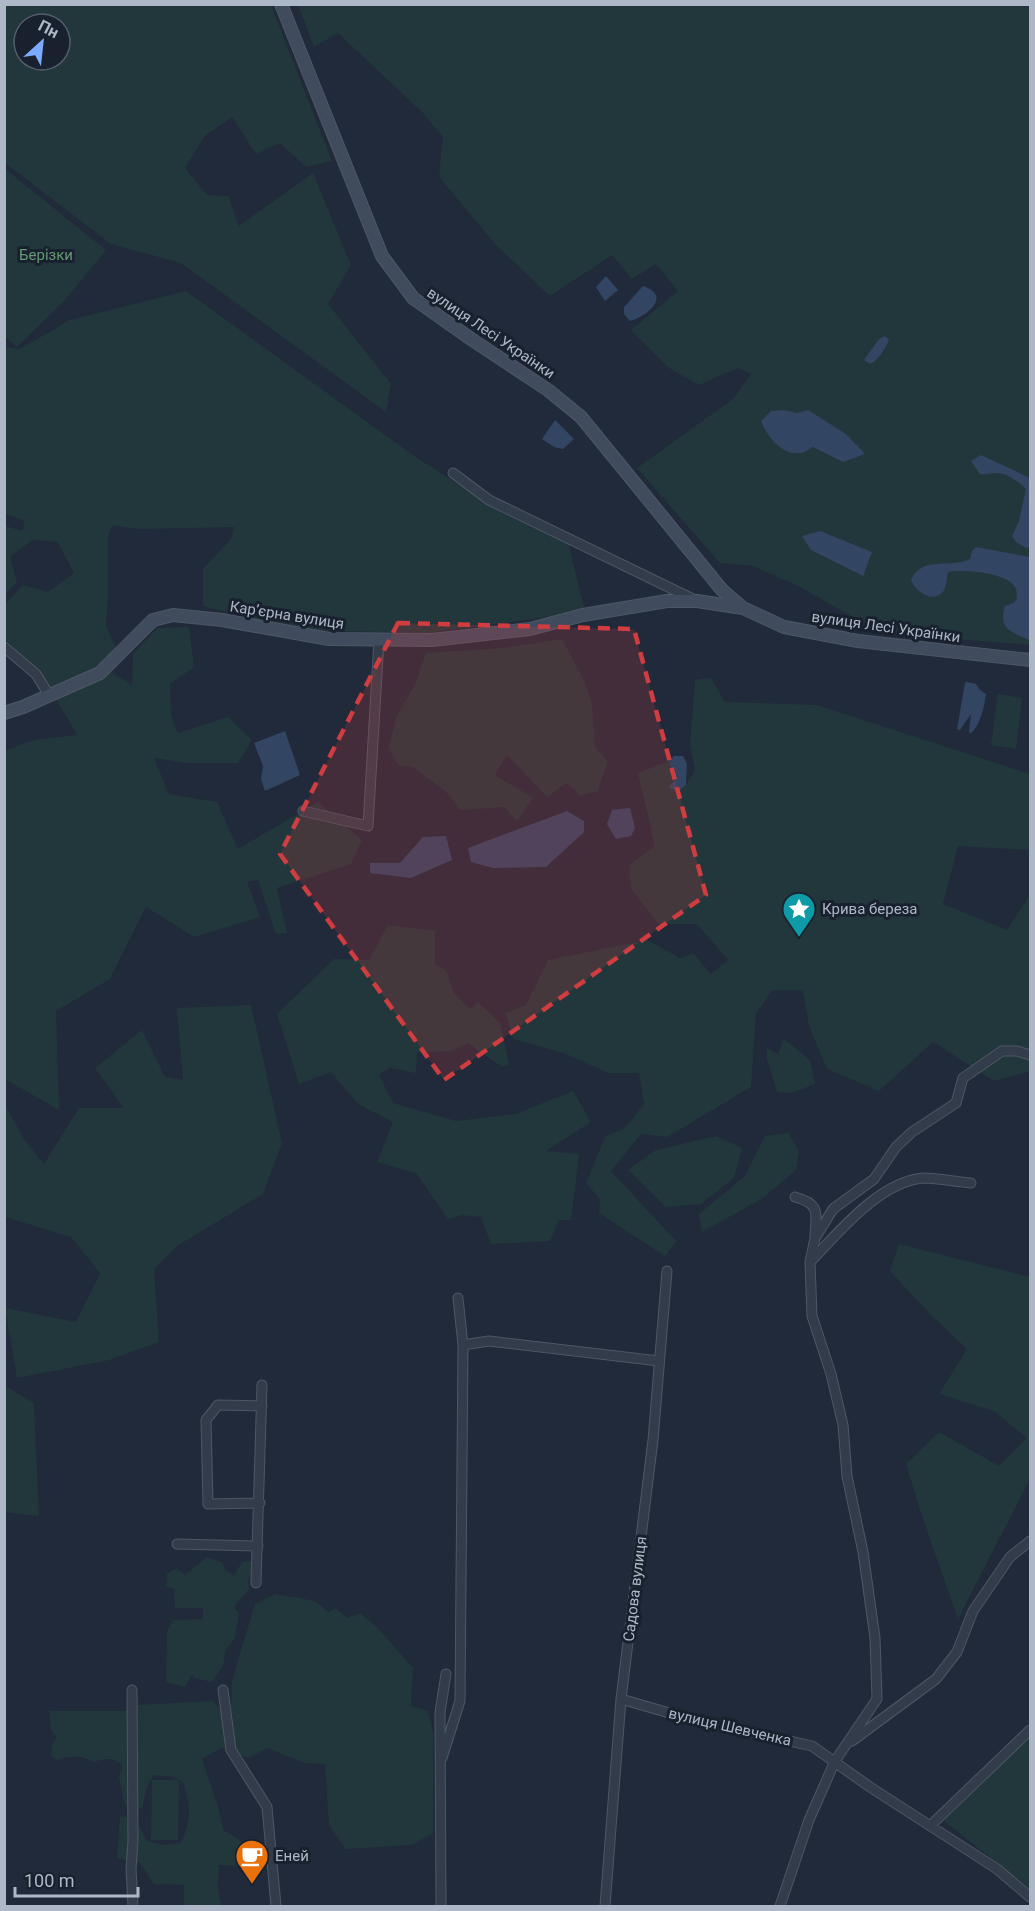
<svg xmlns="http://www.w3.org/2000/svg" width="1035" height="1911" font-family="Roboto,sans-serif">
  <rect width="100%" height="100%" fill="#202a3a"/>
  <path fill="#22373b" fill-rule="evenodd" d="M4 5H271L332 161 306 167 280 143 256 154 232 117 205 136 185 168 207 195 228 196 239 226 313 173 351 265 328 304 391 384 386 412 181 263 111 244 5 163ZM24 24H60V60H24Z
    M298 5H1030V645L881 633 800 587 753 566 720 563 637 468 733 399 751 374 738 368 699 385 669 368 631 330 678 291 656 264 632 279 612 255 550 296 496 245 439 177 443 137 422 112 338 33 314 47Z
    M4 168 106 250 65 300 17 347 5 337Z
    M186 291 417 458 483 500 568 542 585 612 428 633 299 630 203 606V569L232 538 234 527 140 529 112 525 108 537V595L106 626 117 650 94 670 51 688 38 670 5 640V604L23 585 48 592 74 573 58 542 32 540 10 557 17 583 5 594V526L23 531 24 520 5 514V347L20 349 70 320Z
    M189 627 194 667 170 684 171 716 178 733 228 717 252 740 238 763H189L154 758 169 794 217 802 238 849 318 802 362 840 351 864 277 888 287 933 276 934 258 880 247 882 260 917 194 937 146 907 110 979 56 1011 59 1110 5 1079 4 877 6 875 5 870V751L34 740 77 735 55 697 109 671 132 685 133 654 157 628Z
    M562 639 585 682 592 705 595 747 608 762 597 792 580 795 567 783 547 797 507 755 495 775 533 798 517 821 504 807 460 810 446 792 413 767 399 766 389 748 396 718 416 682 426 653 503 648Z
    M711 678 725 702 817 705 1030 774V850L958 846 943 904 1007 930 1030 895V1071L994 1081 933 1042 879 1091 827 1069 809 1026 803 990H772L756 1014 751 1087 667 1137 641 1134 611 1171 676 1241 665 1256 599 1213 600 1199 586 1183 605 1137 626 1127 644 1104 639 1073H608L566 1054 513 1039 506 1013 526 1005 548 960 647 940 680 958 693 953 711 974 728 960 697 924H659L631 889 629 865 655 846 638 773 669 761 678 792 686 785 695 770 690 745 695 680Z
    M998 694 1022 698 1016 749 991 745Z
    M388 925 435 931V964L446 970 454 993 470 1009 478 1002 500 1023 509 1064 502 1067 468 1043 450 1051 417 1052 416 1073 390 1068 379 1075 393 1103 456 1121 515 1114 573 1091 591 1122 546 1151 579 1154 571 1220H559L550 1241 491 1244 481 1217 462 1215 448 1219 416 1173 377 1162 393 1122 357 1103 331 1072 299 1084 277 1014 334 959 369 960Z
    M251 1005 282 1143 263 1194 177 1246 154 1269 159 1342 109 1360 17 1378 5 1308 76 1322 100 1273 71 1237 5 1217V1104L23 1138 44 1164 79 1108H124L95 1068 142 1030 165 1077 183 1080 177 1008Z
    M784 1039 810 1060 815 1084 792 1093 777 1092 767 1059V1048L778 1054Z
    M788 1133 799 1151 796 1170 763 1198 702 1232 699 1214 745 1176 765 1136Z
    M716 1136 742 1148 734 1178 701 1204 666 1207 628 1170 656 1150Z
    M899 1244 1030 1277V1479L958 1619C940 1567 921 1516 906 1464L939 1432 999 1466 1027 1438 994 1411 939 1394 967 1349 931 1315 890 1271Z
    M4 1385 34 1403 39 1516 5 1512Z
    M207 1557 223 1563 225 1570 234 1575 242 1562 250 1561 256 1564 248 1580 249 1589 234 1607 239 1613 235 1638 225 1652 223 1666 212 1682 194 1678 192 1674 185 1687 166 1682 167 1633 173 1620 203 1619V1608H175L174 1589 166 1586 167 1574 176 1568 185 1575Z
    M276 1594 315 1601 328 1612 335 1608 347 1618 360 1613 378 1628 413 1668 411 1706 428 1711 433 1734V1833L412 1845 346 1849 329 1825 325 1764 305 1763 267 1748 249 1758 221 1748 202 1759C209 1783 220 1806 223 1830L251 1847 265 1849V1862L242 1866 219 1865 218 1888 221 1906H184V1885L154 1884 140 1863 117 1858 120 1816C135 1816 141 1829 147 1841L165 1845 181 1843C192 1818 190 1809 184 1783L179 1780 178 1840H151L152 1780H179L173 1777 154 1775 147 1786 142 1809 125 1805 119 1777 122 1766C113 1756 106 1759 93 1762 83 1755 70 1756 58 1760L51 1756 52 1744 57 1737 51 1730 49 1711H124L137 1705 212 1701 221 1710 231 1707 232 1681 255 1604Z
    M1030 1736V1889L944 1821Z"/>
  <path fill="#324563" d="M606 276 618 290 605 301 596 287Z
    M643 286C673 296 646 317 630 321L624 314V307Z
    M885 336 889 340C885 349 879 360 870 364L864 360 879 339Z
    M784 410 797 413 808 410 846 434 865 454 843 462 813 447C810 449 804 453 800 453 782 456 766 435 761 421L771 411Z
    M555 420 574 439 563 449 554 447 542 439Z
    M981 455 1030 478V547L1026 548 1016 542 1012 536 1019 521 1026 489C1019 482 1006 472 995 473 989 473 987 475 980 474L971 461Z
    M820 531 872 552 863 576 811 550 802 536Z
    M976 547 1030 557V638L1029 640C1011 632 998 629 1005 606L1013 603 1017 599C1016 595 1017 592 1016 589 1010 572 962 569 948 572 946 579 947 586 943 592 932 604 915 591 911 580 922 555 951 569 970 559L972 551Z
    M967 682 976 684 979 689 986 694C984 707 981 725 970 734L969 731 971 714 960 730 957 729 965 683Z
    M285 731 300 775 265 791 261 779 263 766 254 743Z
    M674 756H683L687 764 686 785 678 792 669 787 675 780 669 761Z
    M630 808 635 828 631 836 616 839 607 824 612 810Z
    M567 811 584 821V832L546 867 493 868 471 862 468 848Z
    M446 836 452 860 411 878 370 873V863H400L423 837Z"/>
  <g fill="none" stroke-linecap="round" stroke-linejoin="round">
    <g stroke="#4e5765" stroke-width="11">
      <path id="street" d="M453 473 489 500 695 600
        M4 647 36 674 49 695
        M303 811 368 826 379 640
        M795 1197C821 1204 816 1213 815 1236
        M810 1262C839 1232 880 1181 924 1178 939 1178 956 1182 971 1183
        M463 1345 489 1341 659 1361
        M260 1503 208 1504 206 1420 218 1405 262 1406
        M177 1544 258 1546
        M256 1583 262 1385
        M132 1690 133 1841 131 1869 133 1906
        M223 1690 231 1750 267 1807 276 1906
        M621 1699 683 1717 812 1746 870 1787 997 1869 1030 1897
        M852 1741 936 1679 957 1652 973 1611 1010 1557 1030 1541
        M442 1758 460 1701 463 1345 458 1298
        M930 1826 1030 1730
        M441 1906 440 1712 446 1674
        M605 1906 621 1699 653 1440 667 1271
        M780 1906 809 1820 835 1761 877 1699 875 1638 863 1552 847 1476 843 1425 831 1374 812 1316 810 1262 815 1238 833 1209 874 1179 896 1147 912 1132 956 1103 963 1078 1002 1051H1017L1030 1055"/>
    </g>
    <g stroke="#4e5765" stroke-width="14">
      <path id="secondary" d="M281 4 382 256 413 298 471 339 548 390 581 417 722 590 743 608 784 627 858 641 1030 660
        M4 713 23 707 100 673 153 620 173 615 222 620 329 639 432 640 530 629 583 615 667 601H697L743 608"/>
    </g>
    <use href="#street" stroke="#333c4a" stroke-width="9"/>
    <use href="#secondary" stroke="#414b5e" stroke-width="12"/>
  </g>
  <path fill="#d03d40" fill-opacity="0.2" stroke="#d03d40" stroke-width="4.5" stroke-dasharray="12 8" stroke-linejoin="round" d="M398 623 634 629 706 895 444 1080 280 854Z"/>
  <defs>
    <g id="sight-pin" transform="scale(1.725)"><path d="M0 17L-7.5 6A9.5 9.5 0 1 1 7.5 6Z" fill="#0f9aa8" stroke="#19212f"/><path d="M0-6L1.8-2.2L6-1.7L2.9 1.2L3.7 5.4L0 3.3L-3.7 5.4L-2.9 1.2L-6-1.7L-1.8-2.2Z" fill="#fff"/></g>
    <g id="cafe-pin" transform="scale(1.725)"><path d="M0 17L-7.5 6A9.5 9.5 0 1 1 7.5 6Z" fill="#e8710a" stroke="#19212f"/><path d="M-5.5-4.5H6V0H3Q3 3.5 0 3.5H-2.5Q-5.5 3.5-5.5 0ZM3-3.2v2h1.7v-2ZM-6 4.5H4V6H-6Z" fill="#fff"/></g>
  </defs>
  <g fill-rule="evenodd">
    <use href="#sight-pin" x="799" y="909"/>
    <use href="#cafe-pin" x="252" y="1856"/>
  </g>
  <g text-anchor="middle" stroke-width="6" stroke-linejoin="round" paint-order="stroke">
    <g font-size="15" fill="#649972" stroke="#19212f">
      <text x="46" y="260">Берізки</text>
    </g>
    <g font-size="15" fill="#aeb7c7" stroke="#19212f">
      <text transform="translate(491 333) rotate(34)" y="5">вулиця Лесі Українки</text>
      <text transform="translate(287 615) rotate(9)" y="5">Карʼєрна вулиця</text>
      <text transform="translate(886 627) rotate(8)" y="5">вулиця Лесі Українки</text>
      <text transform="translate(635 1589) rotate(-83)" y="5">Садова вулиця</text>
      <text transform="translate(730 1727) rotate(13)" y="5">вулиця Шевченка</text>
    </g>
    <g font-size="15" fill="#aeb7c7" stroke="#19212f" text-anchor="start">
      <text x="822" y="914">Крива береза</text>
      <text x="275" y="1861">Еней</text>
    </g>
  </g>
  <rect width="1035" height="1911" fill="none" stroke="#aeb7c7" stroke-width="12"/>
  <g transform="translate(42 42) rotate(27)"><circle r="28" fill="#19212f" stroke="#555d6c" stroke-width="1.5"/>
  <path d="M0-4.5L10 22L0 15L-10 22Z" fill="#7caafe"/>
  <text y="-9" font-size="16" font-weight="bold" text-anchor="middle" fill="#aeb7c7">Пн</text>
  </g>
  <path d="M15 1887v9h123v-9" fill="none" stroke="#aeb7c7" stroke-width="3"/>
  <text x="24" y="1887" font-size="18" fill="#aeb7c7" stroke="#19212f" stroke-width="4.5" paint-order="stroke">100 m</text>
</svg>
